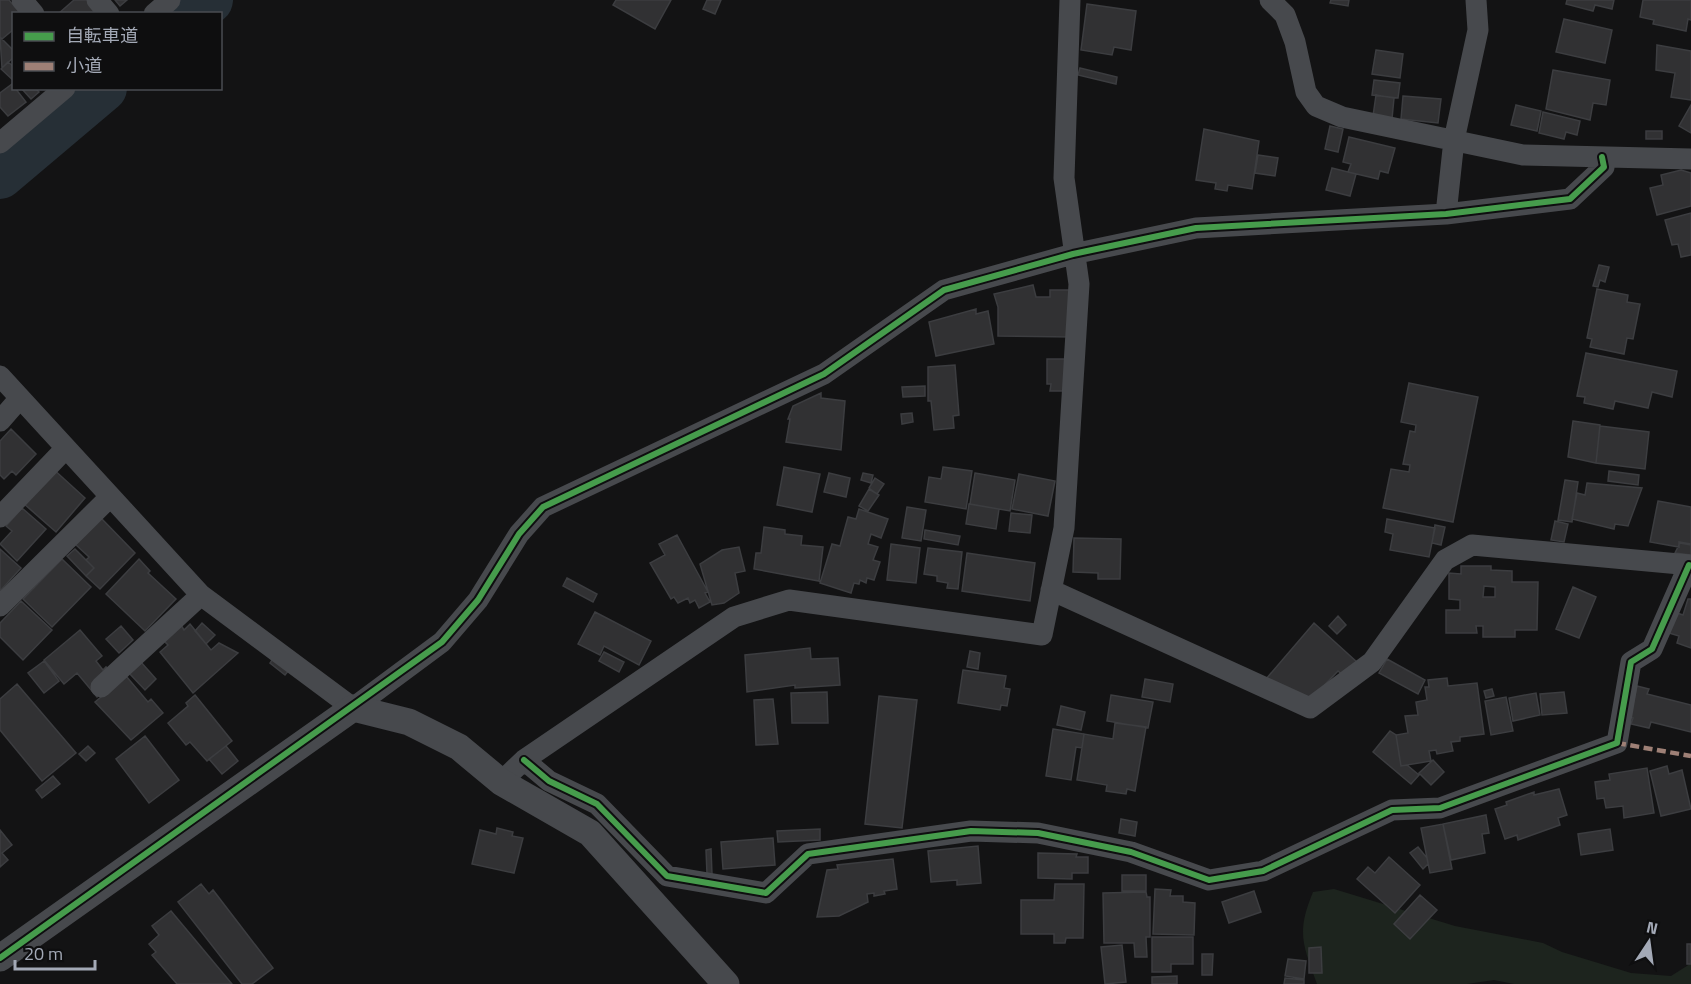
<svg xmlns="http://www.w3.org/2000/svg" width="1691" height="984" font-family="'Titillium Web','Noto Sans JP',sans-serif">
  <rect width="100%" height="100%" fill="#131314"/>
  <path fill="#1d241e" d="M1334 889 1455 926 1543 943 1562 952 1631 973 1671 976 1690 964 1691 960V984H1514L1494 980 1467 984H1317C1303 945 1296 933 1313 892Z"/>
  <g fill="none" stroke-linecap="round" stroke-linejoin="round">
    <path stroke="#262f36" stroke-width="48" d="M193 14 209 0
      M0 175 103 88"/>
  </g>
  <path fill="#313133" stroke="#3c3d40" stroke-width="1.5" fill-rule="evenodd" d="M0 0H9L21 14H14V29L2 39 0 37Z
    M74 0H88L99 14H58Z
    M115 0H127L120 6Z
    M616 0H671L655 29 613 5Z
    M707 0H721L715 14 703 9Z
    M1331 0H1330H1349L1348 6 1330 3Z
    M1567 0H1614L1612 9 1595 5 1593 11 1566 4Z
    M1643 0H1691V20L1688 19 1686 31 1653 24 1654 20 1640 17Z
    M1087 4 1136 11 1131 50 1114 47 1112 55 1081 50Z
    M1564 19 1612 30 1605 63 1556 52Z
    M0 37 14 51V57L2 68Z
    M1657 45 1691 51V100L1671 97 1675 73 1656 70Z
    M1376 50 1403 54 1400 78 1372 74Z
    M8 62 14 67V81L1 69Z
    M1080 68 1117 77 1116 84 1078 75Z
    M1553 70 1610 80 1606 105 1593 103 1590 120 1546 109Z
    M1374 80 1400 83 1398 98 1372 95Z
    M12 84 26 102 8 116 0 107V93Z
    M21 88H35L39 92 31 99Z
    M1376 95 1394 98 1392 119 1373 116Z
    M1403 96 1441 99 1438 123 1401 119Z
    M1516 105 1541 111 1537 131 1511 125Z
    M1691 105V133L1679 126Z
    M1543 112 1580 121 1577 135 1566 132 1564 139 1539 133Z
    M1330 126 1343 129 1338 152 1325 149Z
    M1204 129 1259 141 1252 189 1228 185 1227 191 1215 189 1216 183 1196 180Z
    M1646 131H1662V139H1646Z
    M1349 137 1395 148 1388 173 1380 171 1378 179 1348 172 1351 164 1343 162Z
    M1258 155 1278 158 1275 176 1255 173Z
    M1332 168 1356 174 1350 196 1326 190Z
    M1681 170 1691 173V206L1657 215 1650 188 1663 185 1661 175Z
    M1691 213V255L1681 257 1678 244 1672 245 1665 220Z
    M1599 265 1609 267 1605 282 1600 280 1598 287 1593 286Z
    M1033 285 1036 297H1050V290H1073L1072 337 998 336V307L994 294Z
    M1597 289 1628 295 1627 302 1640 304 1633 339 1627 338 1624 354 1590 347 1592 339 1587 338Z
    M976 309V314L988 311 994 344 936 356 929 322Z
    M1586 353 1677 371 1672 397 1652 392 1648 408 1615 401 1613 409 1584 403 1585 397 1577 396Z
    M1047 359H1069L1066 391H1050L1051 384H1047Z
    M955 365 959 415 953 416 954 428 934 430 931 401H928V367Z
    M1409 383 1478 397 1453 522 1383 508 1391 469 1409 472 1410 465 1403 464 1410 431 1415 432 1416 425 1401 422Z
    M925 386V396L903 397 902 387Z
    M821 393V398L845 401 841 450 786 442 790 419H788L793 406Z
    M912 413 913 422 902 424 901 414Z
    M1573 421 1600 425 1596 463 1568 457Z
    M1600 426 1649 432 1645 469 1596 463Z
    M11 429 36 454 16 475 12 471 4 479 0 475V441Z
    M51 467 85 498 56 532 23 503Z
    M784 467 820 474 812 512 777 505Z
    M943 467 972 471 966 509 925 502 929 477 941 479Z
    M1609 471 1639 475 1638 485 1608 481Z
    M829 473 850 478 846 497 824 492Z
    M863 473 873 475 871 483 861 480Z
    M975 473 1015 480 1010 511 970 504Z
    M1019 474 1055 481 1048 516 1012 509Z
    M875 478 884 484 877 494 869 488Z
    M1565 480 1578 482 1572 522 1558 520Z
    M1587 483 1642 488 1628 526 1615 524 1614 529 1572 519 1577 493 1585 495Z
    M869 489 879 495 868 511 859 506Z
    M1658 501 1691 507V544L1679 542V547L1650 542Z
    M969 504 999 509 996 529 966 524Z
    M907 507 926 510 921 541 902 538Z
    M22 508 46 529 17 561 0 544 12 531 6 526Z
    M859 509 888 519 881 538 871 534 868 544 878 547 873 560 880 562 874 580 867 578 866 583 860 580 859 584 854 583 851 593 820 583 832 544 840 546 848 517 856 519Z
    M1011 513 1032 515 1030 533 1009 531Z
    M101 518 135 553 100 589 86 576 94 568 86 560 89 557 75 544Z
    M1387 519 1435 528 1429 557 1390 550 1393 534 1385 532Z
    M1555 521 1568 524 1564 542 1551 540Z
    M1435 525 1445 527 1441 545 1432 543Z
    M764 527 785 530V534L802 536 801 545 823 547 819 581 754 569 756 553H761Z
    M925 530 960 536 958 545 924 539Z
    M677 535 708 592 705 593 710 602 699 608 695 600 690 603 688 598 678 603 674 597 671 599 650 563 665 555 659 544Z
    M1074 538 1121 539 1120 579H1098V573L1073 572Z
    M1680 543 1691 545V555L1675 553Z
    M891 544 920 548 916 583 887 580Z
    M739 547 745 571 735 573 739 593 724 603 712 605 700 564 722 550Z
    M928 548 962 552 958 589 947 588 948 583 937 581V576L924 574Z
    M0 549 21 568 0 591Z
    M75 549 94 568 86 576 67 556Z
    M967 553 1035 563 1030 601 962 591Z
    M62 559 91 587 52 627 23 599Z
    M139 559 150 571 148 573 176 599 145 631 106 594Z
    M1461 566H1491V570L1512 571V582H1538L1537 630H1515V637H1483V626H1476L1477 633H1446V610H1460V600L1449 599V573L1461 574ZM1484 586 1495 587V597H1483Z
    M567 578 597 594 593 602 563 586Z
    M1573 587 1596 597 1579 638 1556 629Z
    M1688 599H1691V648L1677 643 1679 636 1669 633 1677 613 1683 615Z
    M21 601 52 630 23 660 0 637V623Z
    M595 612 651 641 639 665 604 646 600 655 578 644Z
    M1338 616 1346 625 1337 634 1329 626Z
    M202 623 215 635 206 644 195 631Z
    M1314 623 1358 663 1345 677 1338 671 1311 699 1266 679Z
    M190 624 211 650 219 643 238 653 193 693 160 652 168 645 163 640 181 625 184 630Z
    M121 626 133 640 119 653 106 639Z
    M80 630 102 656 96 661 103 670 106 667 117 681 97 697 77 673 64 684 44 660Z
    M810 648 811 659 838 658 840 685 795 688V685L747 692 745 655Z
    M970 651 980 653 978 669 967 667Z
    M604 652 624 662 619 672 599 661Z
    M274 657 290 669 285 675 270 663Z
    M1387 659 1425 680 1418 694 1379 673Z
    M44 661 59 681 44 693 28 673Z
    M140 661 156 679 145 690 128 672Z
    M963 670 1006 676 1004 688 1010 689 1007 706 1001 705 1000 710 958 703Z
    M126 676 148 702 151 699 163 713 131 740 95 702Z
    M1447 678 1448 686 1477 683 1484 734 1460 737V741L1451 742 1453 751 1437 754 1436 750 1429 751 1431 761 1401 766 1396 735 1408 733 1405 716 1418 715 1416 702 1427 700 1425 687H1429L1428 680Z
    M1145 679 1173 684 1170 702 1142 697Z
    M17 684 76 753 42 781 0 730V699Z
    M1637 686 1649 689 1647 694 1691 705V732L1651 722 1649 728 1631 724 1633 718 1630 717Z
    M1492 689 1494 696 1486 698 1484 691Z
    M827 692 828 723H792L791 693Z
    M1564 692 1567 713 1542 715 1540 694Z
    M1536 693 1540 715 1513 721 1509 698Z
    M195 695 232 741 207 761 190 742 186 745 168 723 188 706 186 703Z
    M1111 695 1153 702 1148 728 1107 721Z
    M879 696 917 700 902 828 865 824Z
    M1506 697 1513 731 1491 735 1485 701Z
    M773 699 778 744 756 745 754 700Z
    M1061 706 1085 712 1081 730 1057 725Z
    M1115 723 1146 727 1135 791 1127 789 1126 794 1106 791 1107 785 1077 780 1084 734 1113 739Z
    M1053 729 1084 734 1082 748 1076 747 1071 780 1046 776Z
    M1390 731 1396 735 1401 766 1407 765 1419 775 1411 784 1373 752Z
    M145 736 179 780 149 803 116 759Z
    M88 746 95 753 86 761 79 754Z
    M226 746 238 761 222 774 209 759Z
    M1433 760 1444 772 1431 785 1419 773Z
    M1667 766 1669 774 1682 770 1691 809 1661 816 1650 771Z
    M1647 768 1654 813 1624 818 1623 806 1606 808 1604 798 1597 799 1595 782 1610 780 1609 774Z
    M53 776 60 784 42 798 36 790Z
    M1559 789 1567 815 1558 818 1560 825 1518 840 1517 835 1505 839 1495 809 1507 805 1506 802 1534 792V795Z
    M1486 815 1489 833 1482 834 1485 853 1451 860 1443 824Z
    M1121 819 1137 822 1135 836 1119 833Z
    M1443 824 1452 869 1430 873 1421 828Z
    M497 828 513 832 512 836 523 838 514 873 472 864 480 830 496 834Z
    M820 829V840L778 842 777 831Z
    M1610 829 1613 850 1581 855 1578 834Z
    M0 830 12 845 2 853 8 860 0 867Z
    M773 838 775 865 723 869 721 842Z
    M978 846 981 883 957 885V880L931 882 928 851Z
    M1418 847 1427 858 1428 864 1423 869 1410 853Z
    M711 849 712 874H707L706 850Z
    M1038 853 1077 854 1076 857H1088V873H1072V879L1038 878Z
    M1389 857 1420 885 1395 913 1357 879 1368 867 1375 873Z
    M893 859 897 889 884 891 885 894 874 896V893L867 894 868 902 839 916 817 917 827 870 838 869 837 865Z
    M1122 875H1146V891H1122Z
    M201 884 209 894 213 890 273 968 252 984H242L178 902Z
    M1055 884H1084L1083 938H1066L1065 943H1054V934H1021V900H1054Z
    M1155 889 1171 890 1170 896H1183V902L1195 903 1194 935 1153 934Z
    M1254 891 1261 912 1229 923 1222 902Z
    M1146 892 1147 897H1150V937H1146L1147 957H1135L1134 943H1104L1103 893Z
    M1420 895 1437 910 1410 939 1394 924Z
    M171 911 232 984H177L152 955 156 952 149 944 159 935 152 926Z
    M1152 937H1193V964H1171V972H1152Z
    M1687 944H1691V964H1687Z
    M1122 945 1126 982 1105 984 1101 947Z
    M1321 947 1322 973H1309V948Z
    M1202 954H1213L1212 975H1202Z
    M1288 959 1306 961 1304 979 1285 976Z
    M1177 976V984H1152V977Z
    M1285 978 1304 980V984H1284Z"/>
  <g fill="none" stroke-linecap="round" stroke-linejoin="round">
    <path stroke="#47494d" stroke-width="21" d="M22 0 34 14
      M97 0 109 14
      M1270 0 1285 15 1295 42 1306 92 1316 106 1342 117 1523 155 1691 159
      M154 14 170 0
      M0 143 65 88
      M1446 214 1454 140 1478 30 1476 0
      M0 376 201 595 353 708 442 642 478 600 519 534 543 507 824 374 944 290 1073 254 1196 228 1446 214 1570 199 1604 167 1602 157
      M0 421 20 398
      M0 517 66 448
      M1051 590 1310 708 1372 662 1445 560 1472 545 1691 565
      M0 606 110 497
      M101 687 201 595
      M524 760 549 781 597 804 667 876 766 893 808 854 971 831 1038 833 1131 852 1209 880 1263 871 1392 810 1440 808 1617 743 1631 662 1652 649 1689 565
      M501 782 524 760 734 617 789 600 1042 635 1064 528 1079 284 1064 178 1070 0"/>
    <path stroke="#47494d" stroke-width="27" d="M0 958 353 708 409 722 459 747 501 782 590 833 726 984"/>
    <path stroke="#9e8076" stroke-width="4.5" stroke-dasharray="9 4.5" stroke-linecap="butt" d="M1617 743 1691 756"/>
    <g stroke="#0e0e0f" stroke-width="10">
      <path id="cycleway" d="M524 760 549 781 597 804 667 876 766 893 808 854 971 831 1038 833 1131 852 1209 880 1263 871 1392 810 1440 808 1617 743 1631 662 1652 649 1689 565
        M0 958 442 642 478 600 519 534 543 507 824 374 944 290 1073 254 1196 228 1446 214 1570 199 1604 167 1602 157"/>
    </g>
    <use href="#cycleway" stroke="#469c4c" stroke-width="6"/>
  </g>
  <rect x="12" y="12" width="210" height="78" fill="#0e0e0f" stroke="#4a4c52" stroke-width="1.5"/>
  <rect x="24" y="32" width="30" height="9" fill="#469c4c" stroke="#4a4c52" stroke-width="1.5"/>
  <text x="66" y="42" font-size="18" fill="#a3a9b6">自転車道</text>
  <rect x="24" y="62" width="30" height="9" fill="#9e8076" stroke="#4a4c52" stroke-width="1.5"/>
  <text x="66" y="72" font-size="18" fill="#a3a9b6">小道</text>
  <g transform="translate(1649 942) rotate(13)" stroke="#0e0e0f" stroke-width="4.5" paint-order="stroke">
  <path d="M0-4.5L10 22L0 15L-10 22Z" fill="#a3a9b6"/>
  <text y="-9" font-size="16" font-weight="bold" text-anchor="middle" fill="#a3a9b6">N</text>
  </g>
  <path d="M15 960v9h80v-9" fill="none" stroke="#a3a9b6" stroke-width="3"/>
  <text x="24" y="960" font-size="18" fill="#a3a9b6" stroke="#0e0e0f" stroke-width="4.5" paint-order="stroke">20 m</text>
</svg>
